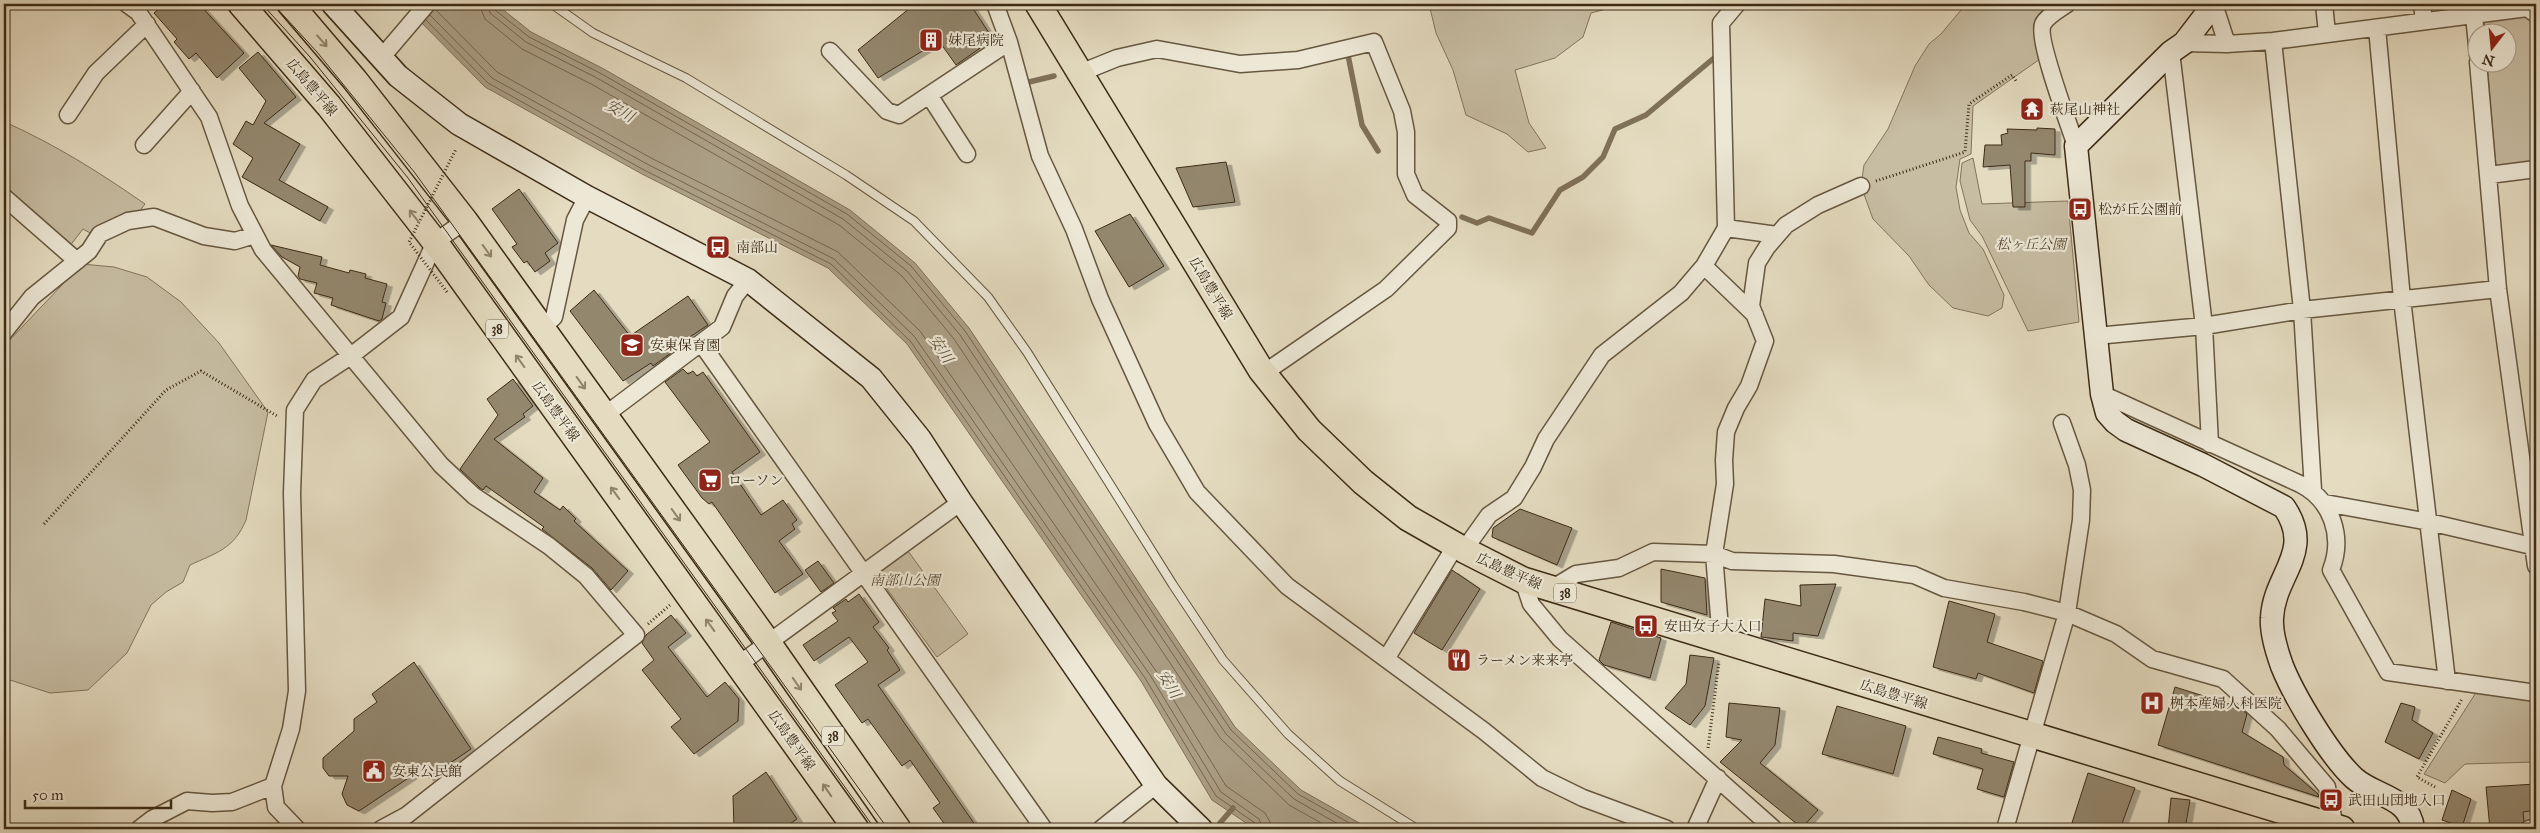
<svg xmlns="http://www.w3.org/2000/svg" width="2540" height="833" font-family="'IM FELL Great Primer','Noto Serif JP',serif">
  <defs>
    <filter id="shadow"><feDropShadow dx="5.5" dy="3" stdDeviation="0" flood-color="#0004"/></filter>
  </defs>
  <rect width="100%" height="100%" fill="#e4dbc0"/>
  <filter id="stains"><feTurbulence type="fractalNoise" baseFrequency=".004" numOctaves="4"/><feColorMatrix values="0 0 0 0 .2 0 0 0 0 .09 0 0 0 0 .02 0 0 0 .5 -.17"/></filter>
  <radialGradient id="worn" r=".72"><stop offset=".6" stop-color="#630" stop-opacity="0"/><stop offset="1" stop-color="#630" stop-opacity=".3"/></radialGradient>
  <path fill="#c7bda3" stroke="#82745c" d="M1429 4H1625L1591 13 1583 37 1555 58 1515 70 1529 123 1546 148 1528 152 1507 134 1466 115 1453 70 1436 33Z
    M1966 4H2062L2036 28 2040 59 1973 106 1971 154 1960 159 1956 187 1960 210 1969 233 1983 249 2004 295 2002 308 1988 316 1953 308 1929 285 1909 256 1873 219 1861 186 1864 165 1888 129 1915 66 1929 44 1941 34Z
    M2521 11 2536 22V126L2532 132 2536 144V164L2496 169 2487 63 2508 62V32H2485L2484 17Z
    M5 122C56 145 99 172 145 204L139 212 92 234 83 229 69 247 4 191Z
    M1973 158 1982 204 2068 201 2079 322 2028 331 1982 236 1970 220 1960 181 1962 163Z
    M82 264 114 267 147 277 181 302 219 343 268 412 246 520C234 549 216 553 190 565L183 582 166 592 151 605 127 653 88 690 50 693 4 678V346Z
    M908 551 968 634 937 657 876 574Z
    M2477 691 2536 695V762L2465 764 2445 783 2424 774Z"/>
  <path fill="#ab9f86" stroke="#7f7159" d="M403 4H496L531 32 602 68 850 210 915 263 969 328 1235 727 1301 790 1370 829H1255L1212 800 1141 681 907 344 828 268 642 174 485 87Z"/>
  <g fill="none" stroke-linecap="round" stroke-linejoin="round">
    <path stroke="#74654e" stroke-width="1" d="M479 4 485 19 522 49 593 85 839 225 902 276 954 339 1220 738 1289 805 1332 829
      M487 4 490 13 526 42 597 78 843 219 907 271 960 335 1226 734 1294 799 1347 829
      M493 4 495 10 529 37 600 73 847 214 911 266 965 331 1231 730 1298 794 1360 829
      M435 9 497 72 651 158 838 252 920 331 1156 671 1226 786 1265 813 1270 822 1271 829
      M430 15 492 78 647 164 834 259 914 336 1150 675 1221 792 1259 819 1263 829
      M426 20 488 83 644 170 831 264 911 342 1145 678 1216 796 1255 823 1257 829"/>
    <path stroke="#7f7159" stroke-width="5.5" d="M1342 56 1348 55 1362 125 1378 151
      M1029 82 1054 76
      M1462 217 1477 223 1489 218 1532 233 1560 190 1583 177 1603 157 1615 129 1646 115 1714 58
      M1220 823 1233 808"/>
  </g>
  <path fill="#93876e" stroke="#3c2b16" filter="url(#shadow)" d="M164 4H199L244 53 217 78 196 53 189 59 174 42 177 39 154 13Z
    M915 4H970L993 39 956 65 939 41 878 78 858 50Z
    M258 52 296 97 264 123 300 144 279 180 328 207 320 221 242 177 253 158 233 144 246 121 253 125 266 101 239 68Z
    M2037 128 2055 129V155L2031 153V161H2025V207H2013L2010 165 1983 167 1985 145H2002L2001 135 2008 133 2007 129 2037 130Z
    M1226 162 1235 202 1193 207 1176 168Z
    M519 189 558 243 545 253 550 261 535 272 527 261 524 263 512 247 517 244 492 209Z
    M1130 214 1164 266 1129 287 1095 231Z
    M271 245 322 257 320 265 349 273 350 270 366 274 365 278 387 284 382 302 386 303 382 319 379 321 331 305 333 298 314 293 317 283 300 279 298 276 300 267 282 257Z
    M594 290 630 336 688 296 708 325 670 350 671 353 653 366 651 363 623 381 570 311Z
    M683 369 688 374 693 371 697 376 703 372 760 452 732 472 761 515 783 500 797 520 792 524 795 529 779 541 803 574 775 593 712 502 709 504 702 498 678 465 710 442 665 382Z
    M513 379 533 406 523 414 525 417 494 439 543 478 534 492 560 510 563 506 576 519 574 521 628 571 611 590 592 568 542 529 544 527 486 486 483 490 480 488 460 469 498 415 487 399Z
    M1520 509 1572 528 1557 565 1492 537 1493 528Z
    M818 561 834 583 821 592 805 570Z
    M1661 569 1705 578 1707 615 1661 602Z
    M1452 570 1480 589 1442 650 1414 633Z
    M1836 584 1818 636 1793 633V641L1761 637 1765 599 1801 606 1800 585Z
    M859 594 879 622 873 627 889 648 887 650 900 670 878 685 978 829H948L933 808 940 803 910 760 902 766 868 719 862 723 835 685 868 662 849 637 814 661 803 645 838 621 832 613 836 611 833 608 846 599 848 602Z
    M1949 601 1995 614 1987 642 2043 661 2034 693 1978 673 1976 679 1933 667Z
    M671 615 686 633 668 647 707 697 725 682 739 699 738 721 694 754 671 727 681 719 642 670 654 660 642 643 646 635Z
    M1611 622 1661 638 1650 678 1604 665 1599 660Z
    M1690 655 1714 658 1705 706 1690 725 1665 708 1686 684Z
    M414 662 471 749 428 778 422 769 359 811 347 805 342 794 348 776H329L323 768V758L354 731V719L377 702 372 694Z
    M2175 687 2239 707 2247 714 2242 732 2283 757 2284 765 2318 794 2319 797 2158 745Z
    M1729 703 1780 708 1775 745 1760 763 1818 810 1802 828 1720 762 1742 740 1726 737Z
    M2401 703 2415 707 2412 720 2433 733 2419 759 2385 742Z
    M1837 706 1906 726 1893 774 1822 754Z
    M1938 737 1982 749 1981 753 2014 762 2004 797 1977 789 1983 769 1933 754Z
    M766 772 797 819 782 829H734L733 796Z
    M2088 773 2135 788 2120 829H2070Z
    M2536 784V810L2523 812 2524 821 2520 826 2490 829 2486 787Z
    M2452 790 2471 799 2462 827 2442 820Z
    M2171 798 2190 800 2185 829H2168Z"/>
  <g fill="none" stroke-linecap="round" stroke-linejoin="round">
    <g stroke="#665740" stroke-width="10">
      <path id="lane" d="M552 4 593 33 686 78 846 175 914 221 988 297 1027 352 1173 585 1223 660 1288 734 1340 781 1417 829"/>
    </g>
    <g stroke="#665740" stroke-width="19">
      <path id="street" d="M127 4 138 12 209 117 240 206 263 250 441 465 474 496 549 546 586 576 636 635 407 815 381 829
        M995 4 1009 42 1040 156 1074 229 1100 299 1157 424 1197 492 1287 586 1484 731 1542 778 1583 798 1667 829
        M2067 4C2060 9 2047 16 2043 24 2036 38 2070 127 2076 146
        M2214 4 2227 44
        M2324 4 2327 33
        M2422 4 2424 21
        M2474 16 2478 55
        M2377 28 2402 299 2447 681
        M2273 41 2302 310 2313 490
        M2184 43 2227 44 2273 41 2527 8 2536 14
        M830 51 887 111 899 115 1009 42
        M2171 52 2204 326 2210 444
        M382 57 427 4
        M2478 62 2498 289 2536 566
        M1080 73 1117 58 1157 49 1240 64 1298 60 1374 42 1402 111 1406 132V174L1415 195 1448 221V228L1386 289 1264 373
        M929 95 967 154
        M68 115 96 73 147 24
        M144 145 192 91
        M2489 175 2536 169
        M4 197 77 261
        M1726 228 1777 235
        M1704 266 1755 315
        M542 328 554 317 575 220 587 197
        M4 332 32 297 89 251 100 234 128 221 154 217 204 236 235 241 255 235
        M2096 336 2204 326 2302 310 2498 289
        M701 343 1044 829
        M2102 394 2300 484C2332 500 2344 537 2331 570L2388 672 2536 693
        M605 415 722 327 735 296 748 280
        M2325 503 2429 522 2536 547
        M1464 550 1489 515 1514 498 1533 467 1546 439 1602 355 1681 293 1704 266 1726 228 1721 23 1737 4
        M1523 580 1531 604 1560 639 1774 829
        M1551 589 1576 574 1619 568 1653 552 1714 554 1732 561 1834 564 1914 575 1944 588 2024 602 2067 613 2116 634 2152 659 2223 679 2278 729 2327 787 2335 827
        M1721 641 1714 554 1725 484 1724 460 1726 432 1736 408 1749 386 1765 341 1751 306 1757 263 1767 247 1786 225 1818 205 1861 186
        M1386 659 1456 545
        M738 665 961 502
        M139 829 152 819 187 801 212 803 232 802 273 786
        M297 829 276 807 273 786 291 729 297 691 292 493 295 410 314 380 352 355 401 317 435 242 465 221
        M1101 829 1156 785
        M1695 829 1718 778
        M2005 829 2067 613 2081 520 2082 490 2077 465 2062 423
        M2529 829 2536 828"/>
    </g>
    <g stroke="#3c2b16" stroke-width="25">
      <path id="secondary" d="M333 4 398 76 459 124 587 197 748 280 871 378 920 439 961 502 1156 785 1201 829
        M2214 4 2184 43 2171 52 2076 146 2102 394 2107 413 2115 422 2126 430 2203 465 2284 507C2315 552 2274 574 2272 618 2271 632 2277 652 2282 666 2294 696 2330 756 2354 778 2375 797 2410 796 2413 829"/>
    </g>
    <g stroke="#3c2b16" stroke-width="28">
      <path id="primary" d="M241 4 329 106 435 242 856 829
        M290 4 354 79 465 221 769 644 898 829
        M1038 4 1261 370 1309 430 1363 482 1408 518 1464 550 1523 580 2342 829"/>
    </g>
    <path stroke="#3c2b16" stroke-width="3" stroke-dasharray="1 2.5" stroke-linecap="butt" d="M1876 181 1965 152 1969 104 2012 75 2016 81
      M44 524 166 390 201 371 277 416
      M648 624 670 605
      M1708 748 1719 662
      M2435 787 2417 777 2462 699"/>
    <use href="#lane" stroke="#ede8d6" stroke-width="8"/>
    <use href="#street" stroke="#ede8d6" stroke-width="16"/>
    <use href="#secondary" stroke="#ede8d6" stroke-width="22"/>
    <use href="#primary" stroke="#e4dbc0" stroke-width="25"/>
    <path stroke="#3c2b16" stroke-width="1" d="M262 4 310 57 408 178 875 829
      M273 4 317 52 415 173 888 829"/>
    <path stroke="#3c2b16" stroke-width="3" stroke-dasharray="1 2.5" stroke-linecap="butt" d="M447 292 409 242 456 149"/>
  </g>
  <defs><path id="oneway-shaft" d="M-6 0H5M1.5-3L5.5 0L1.5 3" fill="none" stroke-width="1.6" stroke-linecap="round" stroke-linejoin="round" transform="scale(1.25)"/></defs>
  <g stroke="#90836b">
    <use href="#oneway-shaft" transform="translate(322 41) rotate(49)"/>
    <use href="#oneway-shaft" transform="translate(414 216) rotate(-128)"/>
    <use href="#oneway-shaft" transform="translate(487 251) rotate(54)"/>
    <use href="#oneway-shaft" transform="translate(520 361) rotate(-126)"/>
    <use href="#oneway-shaft" transform="translate(581 383) rotate(54)"/>
    <use href="#oneway-shaft" transform="translate(615 493) rotate(-126)"/>
    <use href="#oneway-shaft" transform="translate(676 515) rotate(54)"/>
    <use href="#oneway-shaft" transform="translate(710 625) rotate(-126)"/>
    <use href="#oneway-shaft" transform="translate(797 684) rotate(55)"/>
    <use href="#oneway-shaft" transform="translate(827 790) rotate(-125)"/>
  </g>
  <defs>
    <g id="building-square" transform="scale(1.25)"><rect x="-9" y="-9" width="18" height="18" rx="4" fill="#8f2418" stroke="#ede8d6"/><path d="M-4-6H4V6H1V3H-1V6H-4ZM-2.5-4.3h1.7v1.8h-1.7ZM.8-4.3h1.7v1.8H.8ZM-2.5-1h1.7V.8h-1.7ZM.8-1h1.7V.8H.8Z" fill="#fff"/></g>
    <g id="temple-square" transform="scale(1.25)"><rect x="-9" y="-9" width="18" height="18" rx="4" fill="#8f2418" stroke="#ede8d6"/><path d="M0-6L5-2H3V0L6.5 2.5H4V6H1.5V3h-3V6H-4V2.5H-6.5L-3 0V-2H-5Z" fill="#fff"/></g>
    <g id="bus-square" transform="scale(1.25)"><rect x="-9" y="-9" width="18" height="18" rx="4" fill="#8f2418" stroke="#ede8d6"/><path d="M-5-6H5V4H4V6H2V4H-2V6H-4V4H-5ZM-3.5-4V0h7V-4ZM-3.5 1.2v1.5H-2V1.2ZM2 1.2v1.5H3.5V1.2Z" fill="#fff"/></g>
    <g id="school-square" transform="scale(1.25)"><rect x="-9" y="-9" width="18" height="18" rx="4" fill="#8f2418" stroke="#ede8d6"/><path d="M0-5L7-2L0 1L-7-2ZM-4 1L0 2.5L4 1V4Q0 6-4 4Z" fill="#fff"/></g>
    <g id="supermarket-square" transform="scale(1.25)"><rect x="-9" y="-9" width="18" height="18" rx="4" fill="#8f2418" stroke="#ede8d6"/><path d="M-6-5.5h2.5l.6 2H6L4.5 2H-2.5L-4.4-4H-6ZM-1.5 3.2a1.3 1.3 0 1 0 .1 0ZM3 3.2a1.3 1.3 0 1 0 .1 0Z" fill="#fff"/></g>
    <g id="restaurant-square" transform="scale(1.25)"><rect x="-9" y="-9" width="18" height="18" rx="4" fill="#8f2418" stroke="#ede8d6"/><path d="M-5-6h1v4h1v-4h1v4h1v-4h1v5L-1.5 .5V6h-2V.5L-5-1ZM5-6V6H3V1.5H1.5Q1.5-4 5-6Z" fill="#fff"/></g>
    <g id="hospital-square" transform="scale(1.25)"><rect x="-9" y="-9" width="18" height="18" rx="4" fill="#8f2418" stroke="#ede8d6"/><path d="M-5-5h3v3.5h4V-5h3V5h-3V1.5h-4V5h-3Z" fill="#fff"/></g>
    <g id="civic-square" transform="scale(1.25)"><rect x="-9" y="-9" width="18" height="18" rx="4" fill="#8f2418" stroke="#ede8d6"/><path d="M-.6-6.5H3V-4.5H.6V-3L4-1V1h2V6H-6V1h2V-1L-.6-3ZM-1.2 2.5V6h2.4V2.5Z" fill="#fff"/></g>
  </defs>
  <g fill-rule="evenodd">
    <use href="#building-square" x="931" y="40"/>
    <use href="#temple-square" x="2032" y="109"/>
    <use href="#bus-square" x="2080" y="209"/>
    <use href="#bus-square" x="718" y="247"/>
    <use href="#school-square" x="632" y="345"/>
    <use href="#supermarket-square" x="710" y="480"/>
    <use href="#bus-square" x="1646" y="626"/>
    <use href="#restaurant-square" x="1459" y="660"/>
    <use href="#hospital-square" x="2152" y="703"/>
    <use href="#civic-square" x="374" y="771"/>
    <use href="#bus-square" x="2331" y="800"/>
  </g>
  <g text-anchor="middle" stroke-width="4.5" stroke-linejoin="round" paint-order="stroke">
    <g fill="#ede8d6" stroke="#716450" stroke-width="1">
      <rect x="486" y="319.5" width="22" height="19" rx="4"/>
      <rect x="1554" y="583.5" width="22" height="19" rx="4"/>
      <rect x="822" y="726.5" width="22" height="19" rx="4"/>
    </g>
    <g font-size="12" font-weight="bold" fill="#3c2b16">
      <text x="497" y="333">38</text>
      <text x="1565" y="597">38</text>
      <text x="833" y="740">38</text>
    </g>
    <g font-size="14" fill="#3c2b16" stroke="#ede8d6" text-anchor="start">
      <text x="948" y="45">妹尾病院</text>
      <text x="2050" y="114">萩尾山神社</text>
      <text x="2098" y="214">松が丘公園前</text>
      <text x="736" y="252">南部山</text>
      <text x="650" y="350">安東保育園</text>
      <text x="728" y="485">ローソン</text>
      <text x="1664" y="631">安田女子大入口</text>
      <text x="1476" y="665">ラーメン来来亭</text>
      <text x="2170" y="708">桝本産婦人科医院</text>
      <text x="392" y="776">安東公民館</text>
      <text x="2348" y="805">武田山団地入口</text>
    </g>
    <g font-size="14" fill="#3c2b16" stroke="#ede8d6">
      <text transform="translate(312 87) rotate(50)" y="5">広島豊平線</text>
      <text transform="translate(1211 288) rotate(59)" y="5">広島豊平線</text>
      <text transform="translate(556 411) rotate(54)" y="5">広島豊平線</text>
      <text transform="translate(1509 571) rotate(24)" y="5">広島豊平線</text>
      <text transform="translate(1894 694) rotate(17)" y="5">広島豊平線</text>
      <text transform="translate(792 740) rotate(55)" y="5">広島豊平線</text>
    </g>
    <g font-size="14" font-style="italic" fill="#584832" stroke="#ede8d6">
      <text x="2031" y="249">松ヶ丘公園</text>
      <text x="905" y="585">南部山公園</text>
    </g>
    <g font-size="15" font-style="italic" fill="#5d4e38" stroke="#ede8d6">
      <text transform="translate(620 111) rotate(29)" y="5">安川</text>
      <text transform="translate(941 349) rotate(56)" y="5">安川</text>
      <text transform="translate(1169 684) rotate(58)" y="5">安川</text>
    </g>
  </g>
  <rect width="2540" height="833" fill="none" stroke="#e4dbc0" stroke-width="20"/>
  <rect x="5" y="5" width="2530" height="823" fill="none" stroke="#3c2b16" stroke-width="2.5"/>
  <rect x="10" y="10" width="2520" height="813" fill="none" stroke="#3c2b16"/>
  <g transform="translate(2492 48) rotate(196)"><circle r="24" fill="#ede8d6" stroke="#a69c89"/>
  <path d="M0-4L9 19L0 12L-9 19Z" fill="#8f2418"/>
  <text y="-8" font-size="14" font-weight="bold" text-anchor="middle" fill="#3c2b16">N</text>
  </g>
  <path d="M25 800v8h146v-8" fill="none" stroke="#3c2b16" stroke-width="2.5"/>
  <text x="32" y="800" font-size="15" fill="#3c2b16" stroke="#ede8d6" stroke-width="4" paint-order="stroke">50 m</text>
  <rect width="100%" height="100%" filter="url(#stains)"/>
  <rect width="100%" height="100%" fill="url(#worn)"/>
</svg>
